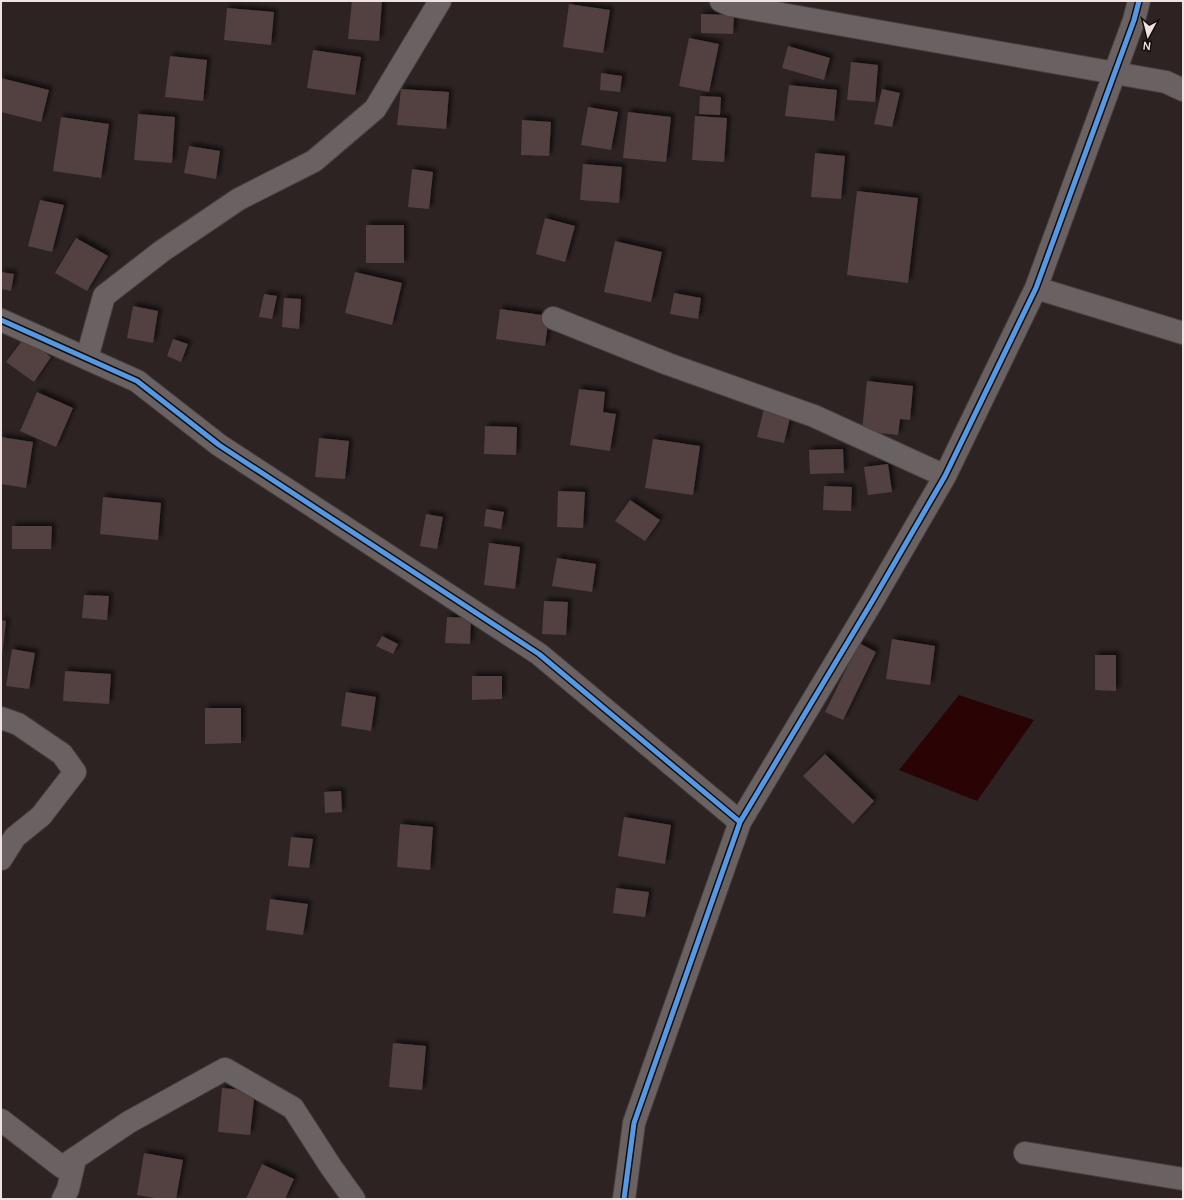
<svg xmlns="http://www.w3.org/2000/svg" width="1184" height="1200" font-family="Manrope,sans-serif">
  <defs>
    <filter id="shadow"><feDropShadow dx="3.5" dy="-3.5" stdDeviation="2" flood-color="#0009"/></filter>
  </defs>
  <rect width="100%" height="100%" fill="#2d2323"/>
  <path fill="#2a0305" d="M959 695 1034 720 977 801 899 770Z"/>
  <path fill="#52403f" filter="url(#shadow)" d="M352 1H382L379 41 348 39Z
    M569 4 610 10 603 53 563 47Z
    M227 8 274 12 271 45 224 40Z
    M701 14 734 15 733 34 701 33Z
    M689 38 719 44 709 92 679 86Z
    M788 46 830 58 824 80 782 68Z
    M313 50 361 57 355 95 307 88Z
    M170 56 207 60 203 101 165 97Z
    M851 62 878 65 875 102 847 100Z
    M601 73 622 76 620 92 600 90Z
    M1 78 49 90 41 122 1 112Z
    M789 85 837 90 834 121 785 116Z
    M401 89 449 92 446 129 397 125Z
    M882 89 900 93 892 127 874 124Z
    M700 96 721 97 720 115 699 114Z
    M588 107 618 112 611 150 581 145Z
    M628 112 671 117 666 162 623 158Z
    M138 114 175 117 172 163 134 160Z
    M695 116 727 118 724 162 692 160Z
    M61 117 109 124 101 178 53 171Z
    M522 120 551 122 549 156 521 155Z
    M189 146 220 151 216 179 184 173Z
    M815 153 845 156 841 199 811 197Z
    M583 164 622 167 619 203 580 200Z
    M412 169 433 172 429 209 408 207Z
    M857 191 918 198 908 283 847 275Z
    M40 200 64 205 52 252 28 246Z
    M545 218 575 226 565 262 536 254Z
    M366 225H404V263H366Z
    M76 238 108 256 87 291 55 273Z
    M615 241 662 252 651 302 604 292Z
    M1 272 14 274 11 291 1 289Z
    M355 272 402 283 392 325 345 313Z
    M674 293 701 298 698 319 670 314Z
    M264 294 277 296 272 319 259 317Z
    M284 298 301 299 299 329 282 327Z
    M133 306 158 311 153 343 127 338Z
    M500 309 549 316 545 346 496 339Z
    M24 338 51 357 34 382 6 362Z
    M173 339 188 344 181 362 167 356Z
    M867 381 913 386 910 420 900 419 898 435 862 431Z
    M579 389 605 392 603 412 616 414 610 451 570 445Z
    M37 392 73 408 56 447 20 431Z
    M764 409 791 414 784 443 757 437Z
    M485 426 517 427 516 455 484 454Z
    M1 437 33 442 26 488 1 484Z
    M319 438 349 441 345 479 315 477Z
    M653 439 700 446 693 495 645 488Z
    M843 449 844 473 810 474 809 450Z
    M888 464 892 492 868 495 864 467Z
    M824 486 852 487 851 511 823 510Z
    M558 491 585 492 583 528 557 527Z
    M103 497 161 503 158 540 100 534Z
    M630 500 660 520 645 541 615 521Z
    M486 509 504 512 501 529 484 526Z
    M426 514 443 517 437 549 420 546Z
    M12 526H52L51 549H12Z
    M489 543 520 547 515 589 484 585Z
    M557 558 596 564 592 592 552 586Z
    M84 595 109 596 107 620 82 618Z
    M544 601 568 602 566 635 542 634Z
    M447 617 471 618 470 644 445 643Z
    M1 620 6 621 2 656 1 655Z
    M382 636 398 644 393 654 376 646Z
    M892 639 935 646 930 685 886 679Z
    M859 643 876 652 843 720 825 712Z
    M12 649 35 653 29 689 6 686Z
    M1095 655H1116V691L1095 690Z
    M65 671 111 674 109 704 63 701Z
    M472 676H502V699L472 700Z
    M346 692 376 697 371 731 341 726Z
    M205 708H241V743L205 744Z
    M825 754 874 801 853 824 803 776Z
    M341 791 342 812 325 813 324 792Z
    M624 817 671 825 665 864 618 856Z
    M400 824 433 827 430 870 397 867Z
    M291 837 313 839 309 868 288 866Z
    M616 888 649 892 645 917 613 913Z
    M270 899 308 904 303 935 266 930Z
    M393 1043 426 1046 422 1090 389 1087Z
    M222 1088 255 1091 250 1135 218 1132Z
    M144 1153 183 1160 176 1199H161L137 1195Z
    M262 1164 294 1179 285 1199H246Z"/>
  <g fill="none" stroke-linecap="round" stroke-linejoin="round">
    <g stroke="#49403f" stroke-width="24">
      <path id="street" d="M721 1 730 5 1166 82 1183 90
        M1036 288 1183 333
        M553 318 668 364 814 416 945 476
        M1 320 137 381 219 445 539 654 740 822
        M87 358 104 296 162 251 239 199 314 161 375 109 440 1
        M1 718 18 724 62 754 75 772 41 816 15 837 1 859
        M1 1120 62 1167 129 1122 225 1069 293 1108 331 1167 354 1199
        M1025 1153 1183 1179
        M63 1199 68 1189 75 1159
        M624 1199 634 1123 740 822 873 600 945 476 1036 288 1134 20 1139 1"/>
    </g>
    <use href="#street" stroke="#6a6262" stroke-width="22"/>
    <g stroke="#140c0b" stroke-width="8">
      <path id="cycleway" d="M1 320 137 381 219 445 539 654 740 822
        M624 1199 634 1123 740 822 873 600 945 476 1036 288 1134 20 1139 1"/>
    </g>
    <use href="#cycleway" stroke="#5399e6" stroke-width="5"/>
  </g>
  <rect width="1184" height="1200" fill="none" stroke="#efe2e1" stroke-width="4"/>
  <g transform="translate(1148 36) rotate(187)" stroke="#140c0b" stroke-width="3" paint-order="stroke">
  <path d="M0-3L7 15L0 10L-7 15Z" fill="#efe2e1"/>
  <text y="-6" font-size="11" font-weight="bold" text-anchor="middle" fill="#efe2e1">N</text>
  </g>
</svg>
